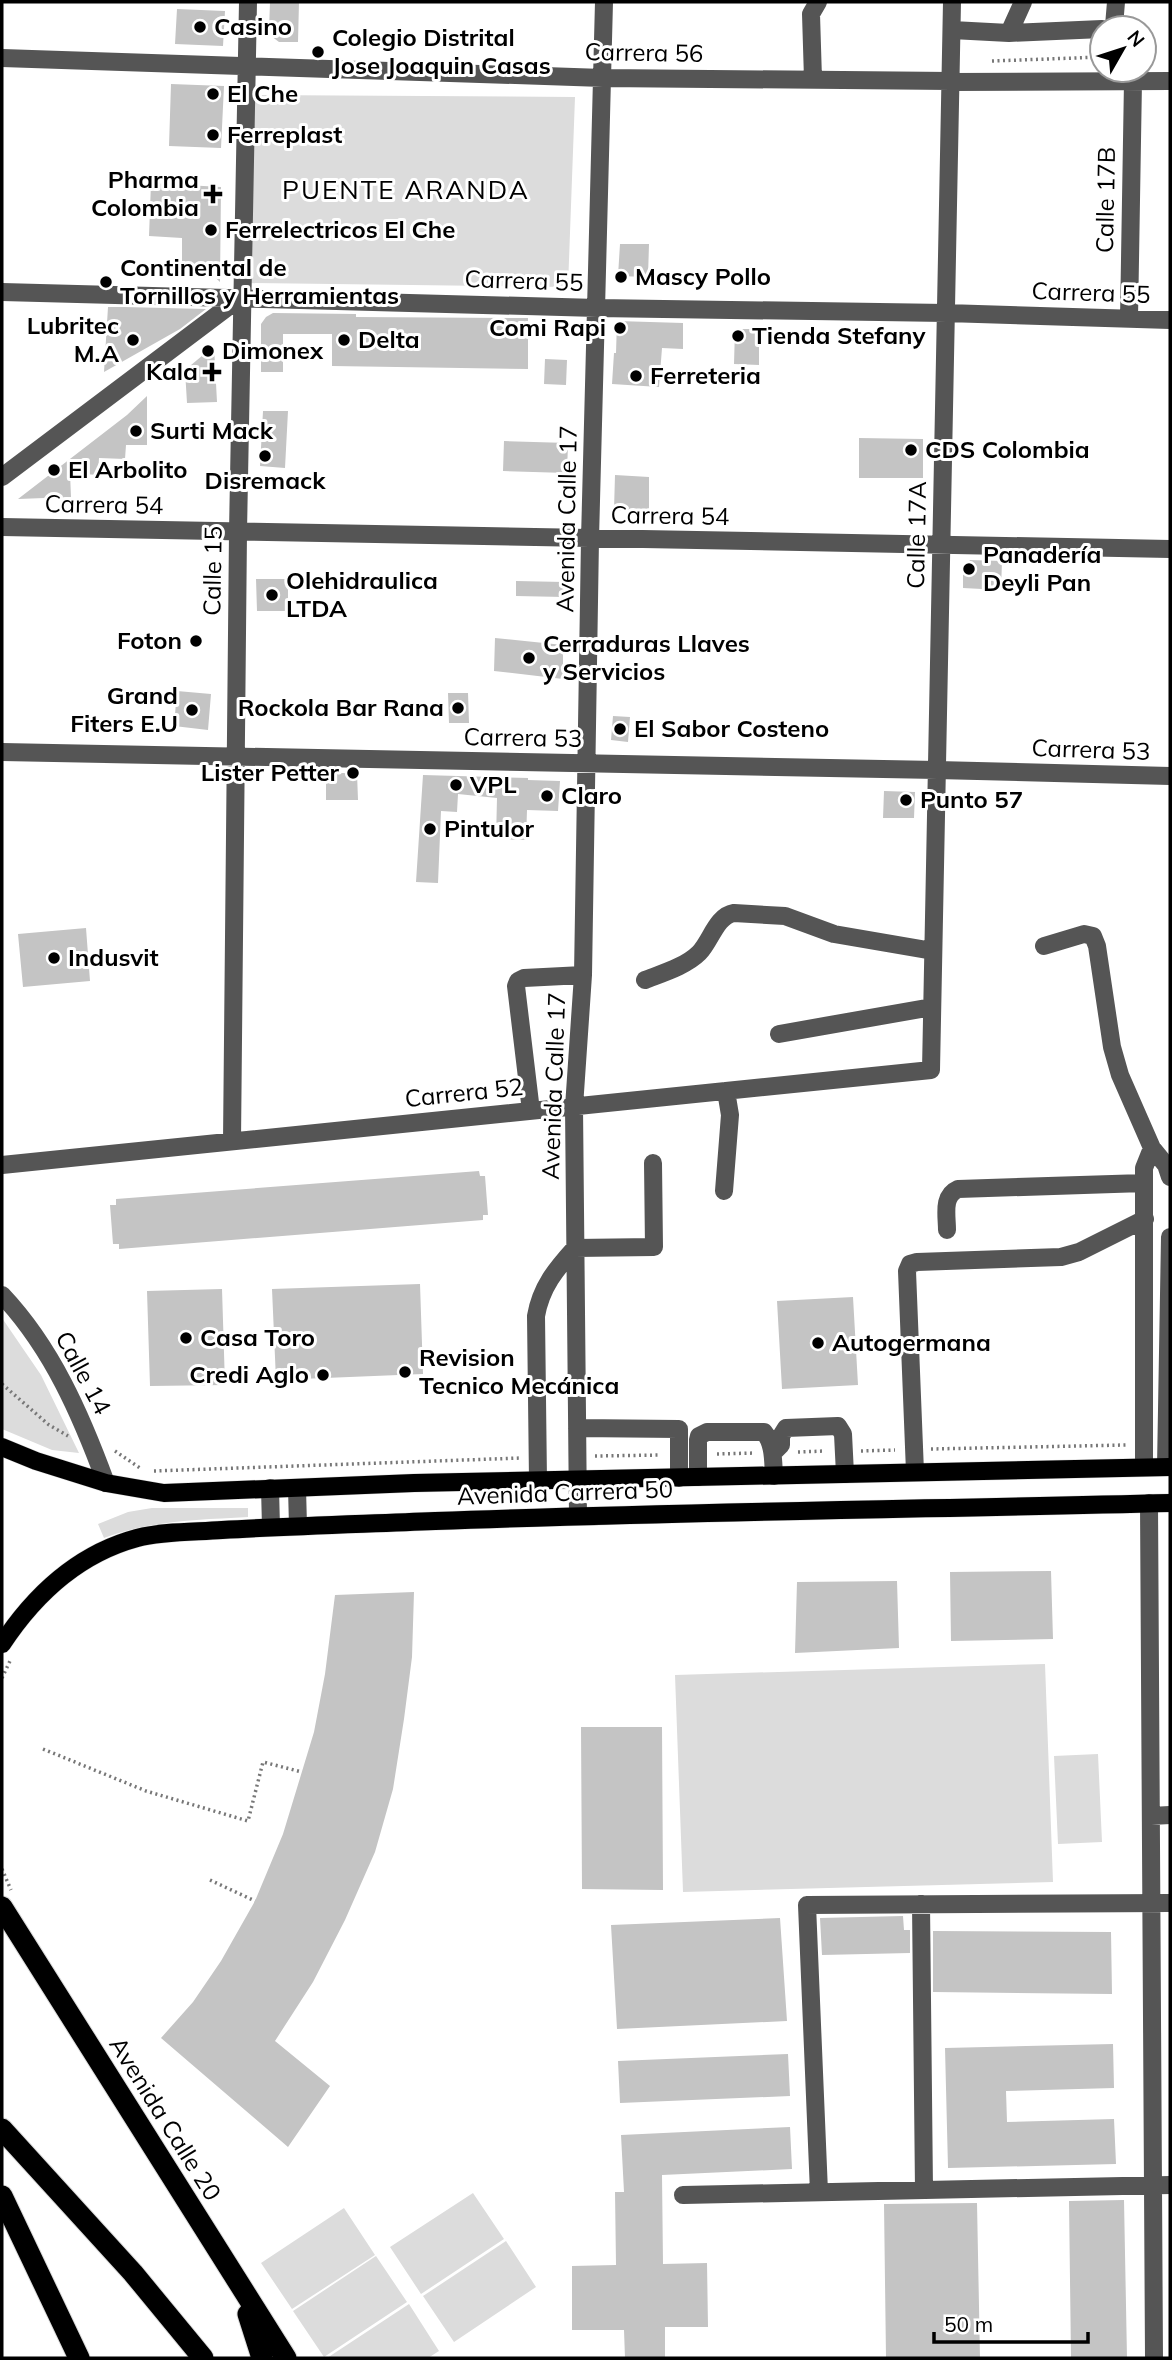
<svg xmlns="http://www.w3.org/2000/svg" width="1172" height="2360" font-family="Mulish,sans-serif">
  <rect width="100%" height="100%" fill="#fff"/>
  <path fill="#dcdcdc" d="M253 95 575 97 568 287 244 283Z
    M2 1318 41 1375 79 1453 52 1450 2 1429Z
    M152 1508H248V1517C197 1520 153 1520 104 1538L98 1524 128 1512Z
    M1045 1664 1053 1882 683 1892 675 1675Z
    M1098 1754 1102 1842 1058 1844 1054 1756Z
    M473 2193 504 2239 421 2294 390 2247Z
    M344 2208 375 2255 292 2309 261 2263Z
    M506 2241 536 2287 454 2342 423 2296Z
    M376 2256 407 2302 324 2357 293 2311Z
    M409 2304 439 2351 428 2358H327Z"/>
  <path fill="#c4c4c4" d="M270 2H299L298 42H279L271 36 269 31Z
    M177 9 225 11 223 46 175 44Z
    M171 84 224 86 221 148 169 146Z
    M151 183 221 187 220 282 207 270H182V238L149 236Z
    M620 244H649L648 277 618 276Z
    M108 307H124L206 309 180 329 104 372Z
    M273 313 356 314V317L528 318V369L332 366V334H283V372H261V324L266 317Z
    M617 321 683 323V349L662 348 659 387 612 384 614 353H616Z
    M735 329H759V365L734 364Z
    M214 346 217 402 187 403 185 370Z
    M545 359 567 360 566 385 544 384Z
    M147 396V445H126L125 459 99 458 98 475 70 473 71 497 18 499 127 415Z
    M263 411H288L285 468 260 466Z
    M859 438 923 439V478H859Z
    M504 441 568 443 567 473 503 471Z
    M615 475 649 477V514L614 510Z
    M970 560 1002 561 1001 590 963 588V571Z
    M256 579H288V611H257Z
    M516 581 564 582V597L516 596Z
    M495 638 563 645V679L494 671Z
    M177 691 211 694 208 730 174 726Z
    M448 693H468L469 723H449Z
    M613 716 630 717 628 742 611 740Z
    M326 773H357L358 800H326Z
    M423 775 528 778V780L560 781 558 811 527 810 526 840 496 839 497 798 458 794 457 812 441 811 438 883 416 882Z
    M884 791 915 792 914 818H883Z
    M86 928 90 981 23 987 18 934Z
    M479 1171 480 1176H485L488 1215H483V1220L119 1249V1244H113L110 1205H116V1199Z
    M420 1284 423 1374 276 1380 272 1289Z
    M222 1289 225 1385 150 1386 147 1291Z
    M853 1297 858 1385 782 1389 777 1301Z
    M1051 1571 1053 1639 951 1641 950 1572Z
    M897 1581 899 1648 795 1653 797 1582Z
    M414 1592 412 1657 404 1719 393 1789 375 1852 345 1920 313 1982 275 2041 330 2086 288 2147 161 2038 193 2002 221 1961 255 1901 283 1834 314 1732 325 1674 335 1595Z
    M581 1727H662L663 1890 582 1889Z
    M903 1916 904 1930H910V1953L822 1955 820 1918Z
    M780 1918 787 2021 617 2029 611 1925Z
    M933 1931 1111 1932 1112 1994 933 1992Z
    M1113 2044 1114 2088 1006 2091 1007 2122 1114 2119 1116 2164 948 2168 945 2048Z
    M788 2054 790 2096 620 2103 618 2061Z
    M790 2127 792 2169 662 2175 663 2264 707 2263 708 2327H665V2358H625L624 2330H572V2266L616 2265 615 2192H624L621 2135Z
    M1124 2200 1127 2358H1071L1069 2201Z
    M977 2203 980 2358H886L884 2204Z"/>
  <g fill="none" stroke-linecap="round" stroke-linejoin="round">
    <g stroke="#dbdbdb" stroke-width="19">
      <path id="major" d="M2 1447 36 1461 106 1483 164 1493 414 1483 1170 1467
        M2 1644C35 1594 78 1554 137 1538 164 1531 195 1532 222 1530 293 1526 364 1524 435 1521 680 1512 925 1509 1170 1503"/>
    </g>
    <g stroke="#dbdbdb" stroke-width="23">
      <path id="highway" d="M2 1907 286 2358
        M2 2129 133 2273 203 2358
        M2 2196 79 2358
        M248 2314 262 2358"/>
    </g>
    <path stroke="#777" stroke-width="3.5" stroke-dasharray="2 3.5" stroke-linecap="butt" d="M1144 56 1153 55
      M992 61 1102 57
      M2 1384 49 1425 68 1436
      M931 1449 1126 1445
      M115 1451 140 1468
      M861 1451 895 1450
      M798 1452 825 1451
      M717 1454 755 1453
      M595 1456 661 1455
      M154 1471 521 1458
      M2 1678 10 1661
      M43 1749 146 1791 248 1821 263 1762 302 1772
      M2 1869 11 1890
      M210 1880 255 1901"/>
    <path stroke="#555" stroke-width="18" d="M1111 28 1114 26 1116 2
      M952 30 1009 33 1102 29
      M1009 33 1023 2
      M2 58 603 78 951 81
      M813 79 811 14 818 2
      M951 82 1170 81
      M2 292 597 308 946 313 1170 320
      M1129 319 1133 81
      M2 477 241 297
      M2 527 1170 549
      M2 752 937 770 1170 776
      M1044 946 1084 934 1093 936 1097 946 1112 1047 1120 1075 1152 1148 1166 1165 1170 1177
      M645 980C663 973 686 966 699 953 711 941 716 916 734 913L785 916 834 934 933 951
      M779 1034 932 1007
      M531 1111 516 986 518 981 524 978 583 975
      M232 1141 238 532 248 2
      M2 1165 931 1070 952 2
      M724 1191 730 1115 726 1091
      M947 1230C947 1215 942 1196 958 1189L1144 1183
      M575 1248 654 1247 653 1163
      M2 1295C52 1348 81 1415 106 1483
      M577 1428 679 1429V1478
      M773 1453 781 1445V1436L786 1428 838 1426 843 1434 845 1474
      M1144 1467V1168L1152 1148
      M1166 1467 1170 1237
      M915 1472 907 1271 910 1264 917 1262 1061 1257 1079 1252 1145 1219
      M698 1477V1440L699 1436 707 1432H764C774 1444 773 1461 774 1476
      M538 1481 536 1316C541 1287 556 1269 575 1248
      M270 1488 271 1527
      M297 1488 298 1526
      M1149 1503 1154 2358
      M578 1516 574 1107 583 975 590 539 604 2
      M1151 1816 1170 1815
      M921 1904 924 2190
      M819 2192 807 1905 1170 1903
      M683 2195 1170 2185"/>
    <use href="#major" stroke="#000" stroke-width="18"/>
    <use href="#highway" stroke="#000" stroke-width="21"/>
  </g>
  <g fill="#000" stroke="#fff" stroke-width="2.5">
    <circle cx="200" cy="27" r="7"/>
    <circle cx="318" cy="52" r="7"/>
    <circle cx="213" cy="94" r="7"/>
    <circle cx="213" cy="135" r="7"/>
    <path d="M209.5 183.5h7v7h7v7h-7v7h-7v-7h-7v-7h7z"/>
    <circle cx="211" cy="230" r="7"/>
    <circle cx="621" cy="277" r="7"/>
    <circle cx="106" cy="282" r="7"/>
    <circle cx="620" cy="328" r="7"/>
    <circle cx="738" cy="336" r="7"/>
    <circle cx="133" cy="340" r="7"/>
    <circle cx="344" cy="340" r="7"/>
    <circle cx="208" cy="351" r="7"/>
    <path d="M208.5 361.5h7v7h7v7h-7v7h-7v-7h-7v-7h7z"/>
    <circle cx="636" cy="376" r="7"/>
    <circle cx="136" cy="431" r="7"/>
    <circle cx="911" cy="450" r="7"/>
    <circle cx="265" cy="456" r="7"/>
    <circle cx="54" cy="470" r="7"/>
    <circle cx="969" cy="569" r="7"/>
    <circle cx="272" cy="595" r="7"/>
    <circle cx="196" cy="641" r="7"/>
    <circle cx="529" cy="658" r="7"/>
    <circle cx="458" cy="708" r="7"/>
    <circle cx="192" cy="710" r="7"/>
    <circle cx="620" cy="729" r="7"/>
    <circle cx="353" cy="773" r="7"/>
    <circle cx="456" cy="785" r="7"/>
    <circle cx="547" cy="796" r="7"/>
    <circle cx="906" cy="800" r="7"/>
    <circle cx="430" cy="829" r="7"/>
    <circle cx="54" cy="958" r="7"/>
    <circle cx="186" cy="1338" r="7"/>
    <circle cx="818" cy="1343" r="7"/>
    <circle cx="405" cy="1372" r="7"/>
    <circle cx="323" cy="1375" r="7"/>
  </g>
  <g text-anchor="middle" stroke-width="6" stroke-linejoin="round" paint-order="stroke">
    <g font-size="24" font-weight="bold" fill="#000" stroke="#fff" text-anchor="start">
      <text x="214" y="35">Casino</text>
      <text x="332" y="46">Colegio Distrital<tspan x="332" dy="28">Jose Joaquin Casas</tspan></text>
      <text x="227" y="102">El Che</text>
      <text x="227" y="143">Ferreplast</text>
      <text x="199" y="188" text-anchor="end">Pharma<tspan x="199" dy="28">Colombia</tspan></text>
      <text x="225" y="238">Ferrelectricos El Che</text>
      <text x="120" y="276">Continental de<tspan x="120" dy="28">Tornillos y Herramientas</tspan></text>
      <text x="635" y="285">Mascy Pollo</text>
      <text x="119" y="334" text-anchor="end">Lubritec<tspan x="119" dy="28">M.A</tspan></text>
      <text x="606" y="336" text-anchor="end">Comi Rapi</text>
      <text x="752" y="344">Tienda Stefany</text>
      <text x="358" y="348">Delta</text>
      <text x="222" y="359">Dimonex</text>
      <text x="198" y="380" text-anchor="end">Kala</text>
      <text x="650" y="384">Ferreteria</text>
      <text x="150" y="439">Surti Mack</text>
      <text x="925" y="458">CDS Colombia</text>
      <text x="68" y="478">El Arbolito</text>
      <text x="265" y="489" text-anchor="middle">Disremack</text>
      <text x="983" y="563">Panadería<tspan x="983" dy="28">Deyli Pan</tspan></text>
      <text x="286" y="589">Olehidraulica<tspan x="286" dy="28">LTDA</tspan></text>
      <text x="182" y="649" text-anchor="end">Foton</text>
      <text x="543" y="652">Cerraduras Llaves<tspan x="543" dy="28">y Servicios</tspan></text>
      <text x="178" y="704" text-anchor="end">Grand<tspan x="178" dy="28">Fiters E.U</tspan></text>
      <text x="444" y="716" text-anchor="end">Rockola Bar Rana</text>
      <text x="634" y="737">El Sabor Costeno</text>
      <text x="339" y="781" text-anchor="end">Lister Petter</text>
      <text x="470" y="793">VPL</text>
      <text x="561" y="804">Claro</text>
      <text x="920" y="808">Punto 57</text>
      <text x="444" y="837">Pintulor</text>
      <text x="68" y="966">Indusvit</text>
      <text x="200" y="1346">Casa Toro</text>
      <text x="832" y="1351">Autogermana</text>
      <text x="419" y="1366">Revision<tspan x="419" dy="28">Tecnico Mecánica</tspan></text>
      <text x="309" y="1383" text-anchor="end">Credi Aglo</text>
    </g>
    <g font-size="24" fill="#000" stroke="#fff">
      <text transform="translate(644 53) rotate(1)" y="8">Carrera 56</text>
      <text transform="translate(1106 200) rotate(-89)" y="8">Calle 17B</text>
      <text transform="translate(524 281) rotate(2)" y="8">Carrera 55</text>
      <text transform="translate(1091 293) rotate(2)" y="8">Carrera 55</text>
      <text transform="translate(104 505) rotate(1)" y="8">Carrera 54</text>
      <text transform="translate(670 516) rotate(1)" y="8">Carrera 54</text>
      <text transform="translate(567 519) rotate(-89)" y="8">Avenida Calle 17</text>
      <text transform="translate(917 535) rotate(-89)" y="8">Calle 17A</text>
      <text transform="translate(213 571) rotate(-89)" y="8">Calle 15</text>
      <text transform="translate(523 738) rotate(1)" y="8">Carrera 53</text>
      <text transform="translate(1091 750) rotate(2)" y="8">Carrera 53</text>
      <text transform="translate(554 1086) rotate(-88)" y="8">Avenida Calle 17</text>
      <text transform="translate(464 1093) rotate(-6)" y="8">Carrera 52</text>
      <text transform="translate(83 1373) rotate(62)" y="8">Calle 14</text>
      <text transform="translate(565 1493) rotate(-2)" y="8">Avenida Carrera 50</text>
      <text transform="translate(165 2119) rotate(58)" y="8">Avenida Calle 20</text>
    </g>
    <g font-size="26" letter-spacing="2" fill="#000" stroke="#fff">
      <text x="406" y="199">PUENTE ARANDA</text>
    </g>
  </g>
  <rect width="1172" height="2360" fill="none" stroke="#000000" stroke-width="7"/>
  <g transform="translate(1123 49) rotate(51)"><circle r="33" fill="#ffffff" stroke="#999999" stroke-width="2"/>
  <path d="M0-5L12 26L0 18L-12 26Z" fill="#000000"/>
  <text y="-10" font-size="19" font-weight="bold" text-anchor="middle" fill="#000000">N</text>
  </g>
  <path d="M934 2332v10h154v-10" fill="none" stroke="#000000" stroke-width="3.5"/>
  <text x="944" y="2332" font-size="21" fill="#000000" stroke="#ffffff" stroke-width="5" paint-order="stroke">50 m</text>
</svg>
